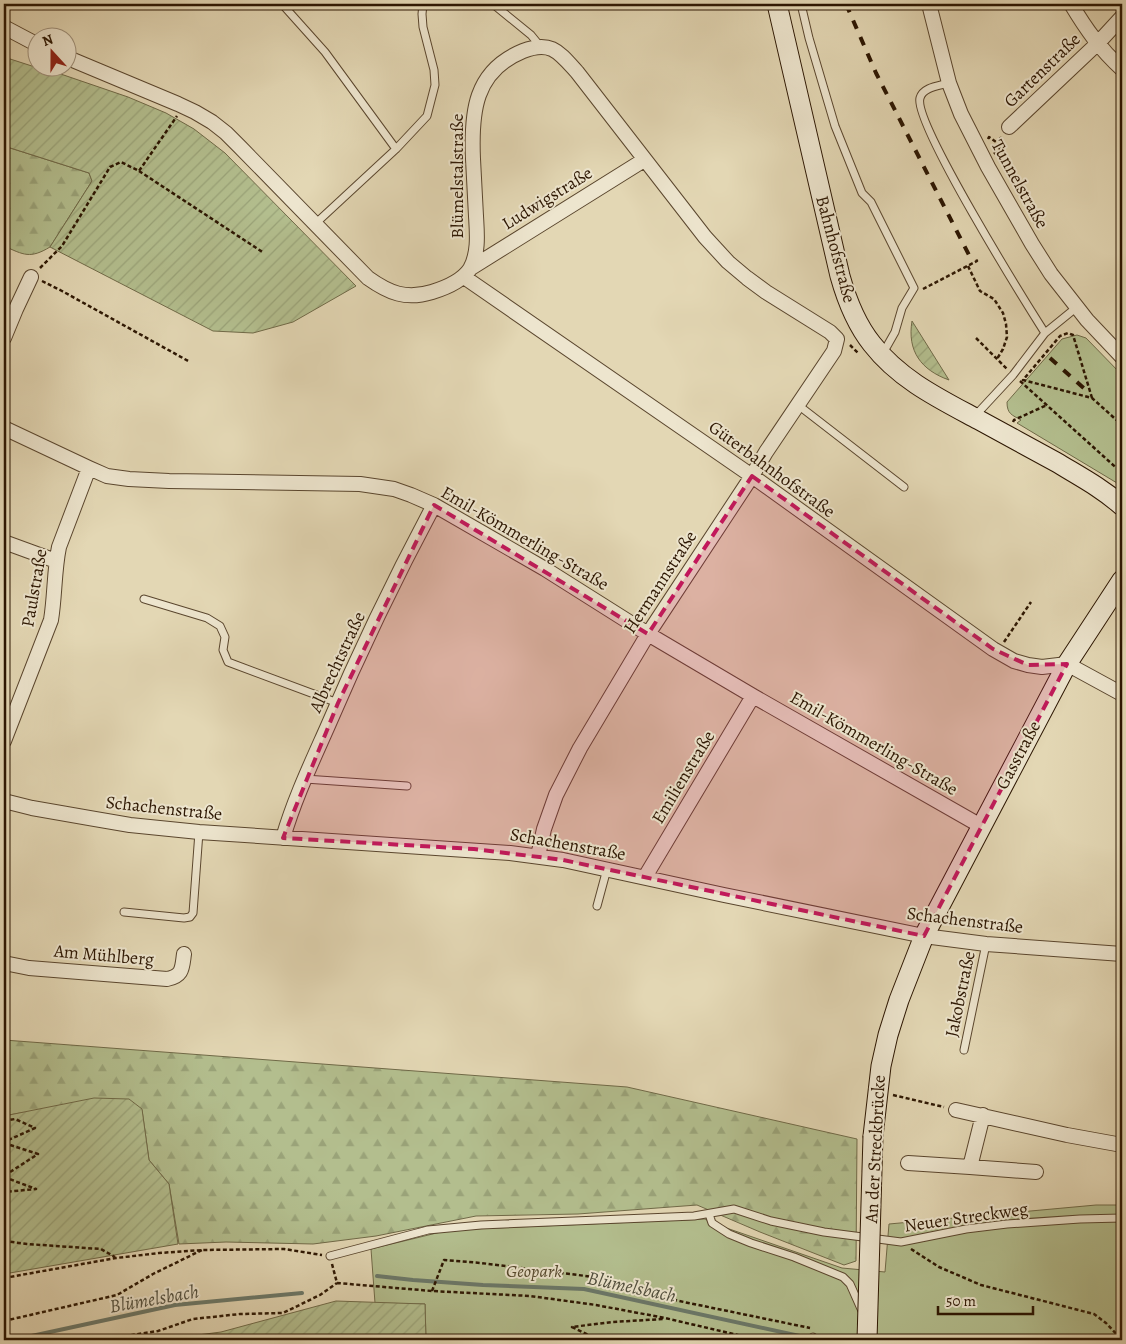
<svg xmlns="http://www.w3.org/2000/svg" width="1126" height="1344" font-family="Alegreya,serif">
  <defs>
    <pattern id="forest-firs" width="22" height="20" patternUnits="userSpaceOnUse" patternTransform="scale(1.25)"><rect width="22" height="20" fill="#b3be8e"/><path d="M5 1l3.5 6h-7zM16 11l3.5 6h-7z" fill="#9aa379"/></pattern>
    <pattern id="garden-furrows" width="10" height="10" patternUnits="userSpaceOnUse" patternTransform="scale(1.25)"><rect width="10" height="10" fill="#b3be8e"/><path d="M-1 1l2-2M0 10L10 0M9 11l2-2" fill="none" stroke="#9aa379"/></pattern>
  </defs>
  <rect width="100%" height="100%" fill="#e3d7b4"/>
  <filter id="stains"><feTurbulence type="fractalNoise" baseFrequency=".004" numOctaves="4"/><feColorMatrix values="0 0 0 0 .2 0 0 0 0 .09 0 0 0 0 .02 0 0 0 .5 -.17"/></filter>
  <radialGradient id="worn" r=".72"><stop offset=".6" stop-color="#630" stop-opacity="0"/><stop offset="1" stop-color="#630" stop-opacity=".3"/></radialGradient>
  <path fill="url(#forest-firs)" stroke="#706a48" d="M4 146 89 173 92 181 50 247C30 259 24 255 4 246Z
    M4 1040 627 1087 857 1139 856 1261 844 1265 760 1232 697 1205 578 1214 476 1216 376 1236 313 1244 226 1242 179 1244 169 1184 149 1160 142 1110 20 1113 4 1116Z"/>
  <path fill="#b3be8e" stroke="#706a48" d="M1077 335 1086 338 1122 375V486L1017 423 1021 420C1012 415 1007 414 1007 402L1062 339Z
    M1096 1205H1122V1340H426L425 1304 375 1303 371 1249 449 1230 705 1219 712 1223 842 1268 885 1272 889 1224Z"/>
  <path fill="url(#garden-furrows)" stroke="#706a48" d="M4 57 38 68 49 70 128 97 166 113 194 129 225 153 356 286 293 322 253 333 213 331 50 247 92 181 89 173 4 146Z
    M912 321 949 380C921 370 907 351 912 321Z
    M94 1098 129 1099 142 1109 149 1160 169 1184 178 1244 4 1274V1116Z
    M336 1301 425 1304 426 1340H159L221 1332Z"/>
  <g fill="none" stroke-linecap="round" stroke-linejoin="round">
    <path stroke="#6b7869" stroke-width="4" d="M377 1276 413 1280 483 1285 584 1289 818 1340
      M13 1340 175 1305 302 1293"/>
    <g stroke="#5a462e" stroke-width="9">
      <path id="lane" d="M282 4 325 52 396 149
        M493 4 531 35 540 46
        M801 4 809 38 835 126 862 193 871 202 914 288 902 308 895 332 882 355
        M949 83C939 86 923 87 920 98 913 122 1026 303 1045 333
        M315 224 396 149 427 116 435 85 434 70 423 27 422 14 423 4
        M798 405 904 487
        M974 417 1013 375 1045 333 1077 307
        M144 599 207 618 220 626 225 637 223 650 228 662 338 703
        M305 779 407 786
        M597 906 607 869
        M124 912 184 918 190 917 193 913 199 832
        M964 1050 986 944
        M709 1214 712 1223 729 1234 751 1243 794 1257 843 1277 850 1284 862 1311
        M330 1256 428 1230 481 1225 694 1216 734 1209 771 1221 824 1232 901 1242 966 1229 1007 1224 1080 1219 1122 1218
        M812 1340 813 1337"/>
    </g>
    <g stroke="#5a462e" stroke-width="16">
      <path id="street" d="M929 4 949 83 961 114 988 167 1032 244 1051 274 1087 320 1122 357
        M1071 4C1086 29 1100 49 1122 69
        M4 27 38 45
        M68 58 178 104 195 112 212 122 226 133 240 147 368 278C389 293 406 300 432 292 445 288 462 281 470 269 479 253 477 233 476 216 475 197 474 178 473 159 471 113 474 71 523 51 551 40 559 52 577 72L705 237 728 262 747 278 766 292 830 332 837 339 834 351 766 452 752 476 648 634 580 748 556 795 544 829 538 856
        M1009 127 1098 43 1122 17
        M471 268 644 160
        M464 277 752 476 993 649 1014 661 1028 665 1042 667 1067 664 1122 694
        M4 338 16 309 31 277
        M4 428 89 468 107 476 129 479 169 481 360 484 394 489 411 495 434 505 545 569 648 634 753 696 981 826
        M4 542 56 561
        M4 741 51 620C55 596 54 571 59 547L89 468
        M4 801 32 808 95 819 130 825 199 832 510 853 563 860 724 895 924 936 986 944 1122 954
        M283 838C294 800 311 764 327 728 359 653 395 578 434 505
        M645 877 753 696
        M4 963 29 968 167 979C183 976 182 968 184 954
        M956 1110 1067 1135 1122 1145
        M908 1163 970 1167 983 1115
        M970 1167 1036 1172"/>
    </g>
    <g stroke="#2c1602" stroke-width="21">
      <path id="secondary" d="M777 4 840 276C847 301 856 324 872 344 900 380 940 399 979 420 1005 434 1030 448 1056 462 1079 476 1102 488 1122 506
        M873 1136 881 1066 888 1035 899 1000 924 936 1067 664 1122 580"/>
    </g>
    <path stroke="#2c1602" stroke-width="2.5" stroke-dasharray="4 2.5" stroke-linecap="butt" d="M988 139 989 137 1002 146 1004 144 1000 137
      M994 154 1002 146
      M139 171 264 253
      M968 266 980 291 994 299 1003 313 1006 324 1007 337 1003 349 997 359
      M40 268 62 246 110 167 121 162 139 171 177 116
      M42 281 62 291 190 362
      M923 289 977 261 976 259
      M976 338 1007 369
      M850 345 858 353
      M1020 381 1122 473
      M1092 398 1073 335 1068 333 1060 336 1023 380 1092 398 1122 425
      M1013 422 1014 420 1047 405
      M1004 642 1031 602
      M893 1095 944 1107
      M4 1121 15 1119 35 1128 4 1142
      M4 1143 38 1154 4 1176
      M4 1177 36 1189 4 1192
      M4 1241 27 1244 101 1249 115 1257
      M911 1249 939 1267 981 1285 1094 1314 1106 1323 1122 1340
      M332 1264 337 1283 432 1291 530 1296 596 1305 665 1318 759 1340
      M4 1278 116 1258 159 1253 203 1250 284 1249 322 1255
      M432 1291 444 1260 481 1263 594 1277 679 1301 810 1328
      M4 1321 117 1295 153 1274 202 1250
      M112 1340 125 1336 158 1331 193 1319 240 1314 283 1313 320 1295 337 1283
      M599 1340 572 1327 612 1322 664 1319"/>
    <use href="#lane" stroke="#ede5ce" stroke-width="7"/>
    <use href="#street" stroke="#ede5ce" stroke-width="14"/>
    <use href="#secondary" stroke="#ede5ce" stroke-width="19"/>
    <path stroke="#2c1602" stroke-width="4" stroke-dasharray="9 9" stroke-linecap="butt" d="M846 4 876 73 971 259
      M1050 358 1086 390"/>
    <g stroke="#2c1602" stroke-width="21" stroke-linecap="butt">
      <path id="secondary-bridge" d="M867 1340 873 1136"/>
    </g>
    <use href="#secondary-bridge" stroke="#ede5ce" stroke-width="19"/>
  </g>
  <path fill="#c2185b" fill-opacity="0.2" stroke="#c2185b" stroke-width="4" stroke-dasharray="10 6" stroke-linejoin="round" d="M752 476 993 649 1028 665 1067 664 924 936 563 860 474 849 283 838 338 703 434 505 648 634Z"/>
  <g text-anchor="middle" stroke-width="4" stroke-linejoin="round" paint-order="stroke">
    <g font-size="18" fill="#2c1602" stroke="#ede5ce">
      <text transform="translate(1042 70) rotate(-44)" y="6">Gartenstraße</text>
      <text transform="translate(457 176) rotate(-90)" y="6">Blümelstalstraße</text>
      <text transform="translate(1020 184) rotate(61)" y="6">Tunnelstraße</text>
      <text transform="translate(547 198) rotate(-32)" y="6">Ludwigstraße</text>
      <text transform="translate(836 249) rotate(75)" y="6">Bahnhofstraße</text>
      <text transform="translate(772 469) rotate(36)" y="6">Güterbahnhofstraße</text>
      <text transform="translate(525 538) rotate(30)" y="6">Emil-Kömmerling-Straße</text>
      <text transform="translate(660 582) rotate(-57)" y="6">Hermannstraße</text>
      <text transform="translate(34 588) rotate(-80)" y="6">Paulstraße</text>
      <text transform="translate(337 662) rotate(-65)" y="6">Albrechtstraße</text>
      <text transform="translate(874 743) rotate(30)" y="6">Emil-Kömmerling-Straße</text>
      <text transform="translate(1018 755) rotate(-62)" y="6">Gasstraße</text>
      <text transform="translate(683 777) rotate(-59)" y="6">Emilienstraße</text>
      <text transform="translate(164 808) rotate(6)" y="6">Schachenstraße</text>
      <text transform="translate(568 844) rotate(10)" y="6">Schachenstraße</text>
      <text transform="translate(965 920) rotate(7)" y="6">Schachenstraße</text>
      <text transform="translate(104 955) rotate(5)" y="6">Am Mühlberg</text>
      <text transform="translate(960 994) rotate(-78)" y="6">Jakobstraße</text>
      <text transform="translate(875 1149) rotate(-87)" y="6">An der Streckbrücke</text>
      <text transform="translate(966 1217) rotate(-8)" y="6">Neuer Streckweg</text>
    </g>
    <g font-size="18" font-style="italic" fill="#54482c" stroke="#ede5ce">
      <text x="534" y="1277">Geopark</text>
    </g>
    <g font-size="19" font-style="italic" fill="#514f3e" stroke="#ede5ce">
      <text transform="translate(632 1286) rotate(12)" y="7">Blümelsbach</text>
      <text transform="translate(154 1298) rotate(-10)" y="7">Blümelsbach</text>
    </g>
  </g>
  <rect width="1126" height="1344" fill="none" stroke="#e3d7b4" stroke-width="20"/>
  <rect x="5" y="5" width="1116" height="1334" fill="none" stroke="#2c1602" stroke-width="2.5"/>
  <rect x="10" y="10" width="1106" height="1324" fill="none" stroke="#2c1602"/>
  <g transform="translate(52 52) rotate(339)"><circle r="24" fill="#ede5ce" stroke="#a0927c"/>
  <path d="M0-4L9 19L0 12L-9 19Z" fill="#8f2418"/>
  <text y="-8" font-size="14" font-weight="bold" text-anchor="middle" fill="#2c1602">N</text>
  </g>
  <path d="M938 1306v8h95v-8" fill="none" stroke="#2c1602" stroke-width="2.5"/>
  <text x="946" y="1306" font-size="15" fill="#2c1602" stroke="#ede5ce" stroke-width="4" paint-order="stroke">50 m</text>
  <rect width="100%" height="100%" filter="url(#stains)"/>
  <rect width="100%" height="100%" fill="url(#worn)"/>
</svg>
